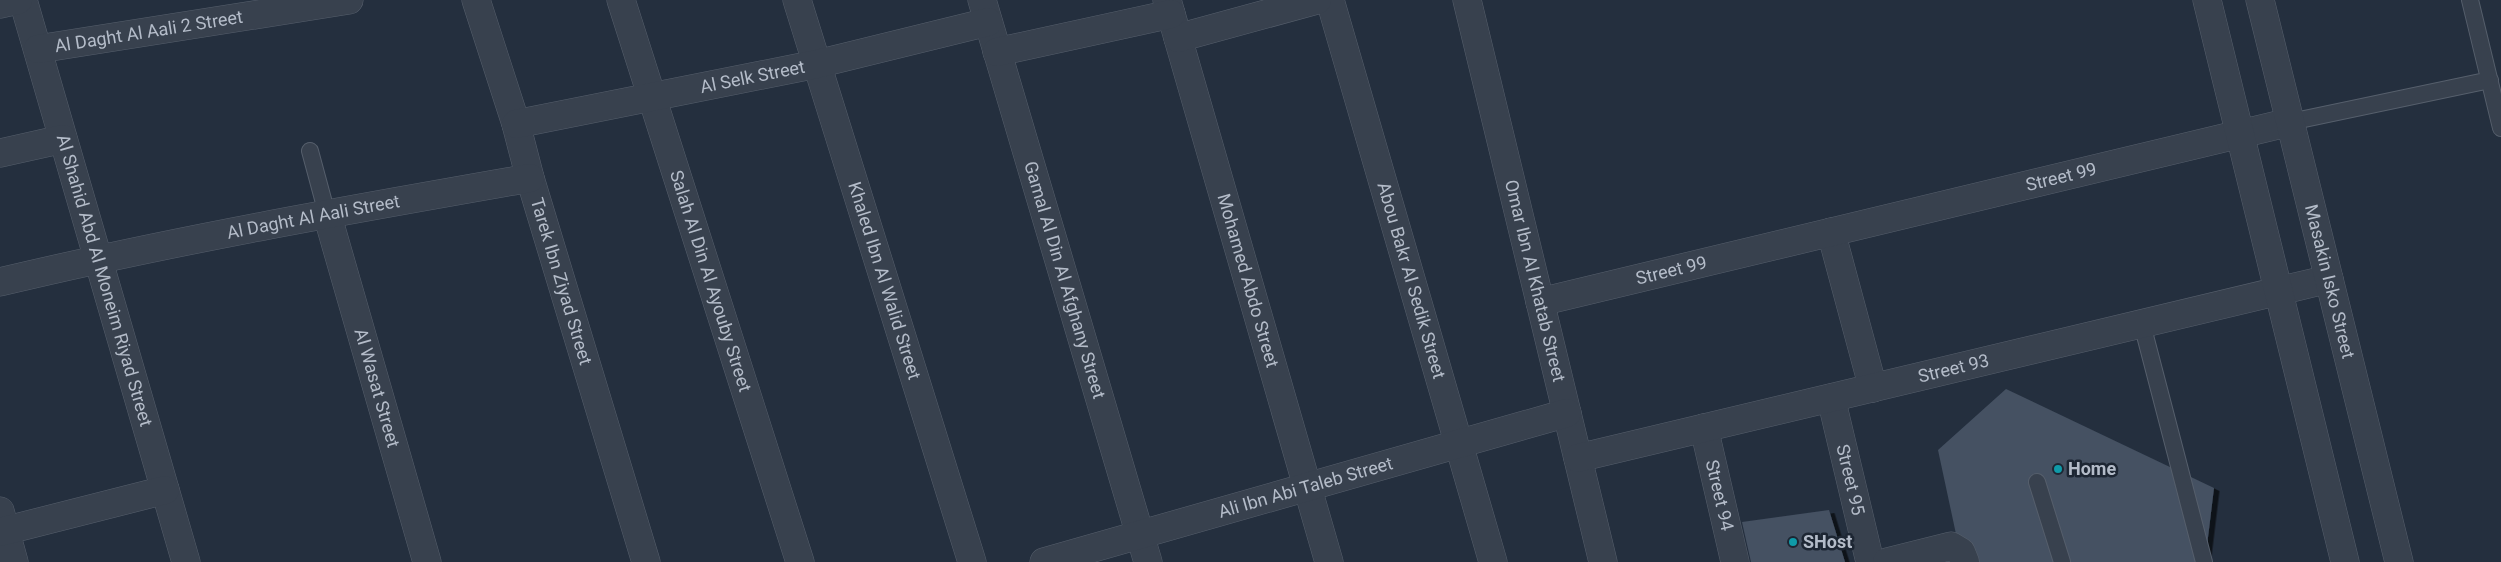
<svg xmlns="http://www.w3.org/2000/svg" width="2501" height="562" font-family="Roboto,sans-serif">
  <defs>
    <filter id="shadow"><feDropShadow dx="5.5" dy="3" stdDeviation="0" flood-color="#0009"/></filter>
  </defs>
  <rect width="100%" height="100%" fill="#242f3e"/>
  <path fill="#455162" filter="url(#shadow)" d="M2006 389 2214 488 2205 562H1962L1938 450Z
    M1829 510 1845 562H1751L1742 522Z"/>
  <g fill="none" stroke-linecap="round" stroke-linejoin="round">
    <g stroke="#565f6c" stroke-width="18">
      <path id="service" d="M2470 0 2501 128
        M2290 122 2490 80
        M310 151 327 214
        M2142 324 2204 562
        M2037 482 2062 562"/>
    </g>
    <g stroke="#565f6c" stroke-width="29">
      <g id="minor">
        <path id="s1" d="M23 0 186 562"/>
        <path id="s2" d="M476 0 516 124 530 178 646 562"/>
        <path id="s3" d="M621 0 800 562"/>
        <path id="s4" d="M797 0 972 562"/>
        <path id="s5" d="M982 0 1148 562"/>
        <path id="s6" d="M1167 0 1329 562"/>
        <path id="s7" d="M1330 0 1493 562"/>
        <path id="s8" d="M1467 0 1603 562"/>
        <path d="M0 4 18 0"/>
        <path d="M1178 38 1317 0"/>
        <path id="s9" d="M38 49 349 0"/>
        <path d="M997 52 1171 14"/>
        <path id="s10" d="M516 124 817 64 988 22"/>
        <path d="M0 153 63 139"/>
        <path id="s11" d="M327 214 427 562"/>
        <path d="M1831 232 1873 388"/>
        <path id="s12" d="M0 282C175 240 353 209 530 178"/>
        <path id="s13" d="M1540 302 2290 122"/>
        <path id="s14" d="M1831 398 1870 562"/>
        <path id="s15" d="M1704 428 1735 562"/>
        <path id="s16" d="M1578 458 2329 279"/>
        <path d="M0 511 14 562"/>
        <path d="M0 532 165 490"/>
        <path id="s17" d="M1044 562 1567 413"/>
        <path d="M1887 562 1951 546 1961 552 1965 562"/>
      </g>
    </g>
    <g stroke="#565f6c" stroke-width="29">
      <g id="tertiary">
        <path d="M2207 0 2345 562"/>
        <path id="s18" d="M2260 0 2399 562"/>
      </g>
    </g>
    <use href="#service" stroke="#38414e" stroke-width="16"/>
    <use href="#minor" stroke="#38414e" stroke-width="28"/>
    <use href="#tertiary" stroke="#38414e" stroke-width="28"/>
  </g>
  <g fill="#0f9aa8" stroke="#1d2633" stroke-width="2">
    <circle cx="2058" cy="469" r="5"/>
    <circle cx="1793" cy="542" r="5"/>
  </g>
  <g text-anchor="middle" stroke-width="5" stroke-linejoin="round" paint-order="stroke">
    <g font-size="18" fill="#b4bcc9" stroke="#1d2633">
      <text dy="6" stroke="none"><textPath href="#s9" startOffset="112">Al Daght Al Aali 2 Street</textPath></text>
      <text dy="6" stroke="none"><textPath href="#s10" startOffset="241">Al Selk Street</textPath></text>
      <text dy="6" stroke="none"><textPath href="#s13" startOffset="536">Street 99</textPath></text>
      <text dy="6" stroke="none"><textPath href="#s12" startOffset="320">Al Daght Al Aali Street</textPath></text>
      <text dy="6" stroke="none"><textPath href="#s13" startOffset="135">Street 99</textPath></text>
      <text dy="6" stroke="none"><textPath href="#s1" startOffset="292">Al Shahid Abd Al Moneim Riyad Street</textPath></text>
      <text dy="6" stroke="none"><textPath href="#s2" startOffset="294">Tarek Ibn Ziyad Street</textPath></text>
      <text dy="6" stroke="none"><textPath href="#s3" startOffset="295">Salah Al Din Al Ayouby Street</textPath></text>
      <text dy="6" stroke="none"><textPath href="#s4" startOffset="294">Khaled Ibn Al Walid Street</textPath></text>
      <text dy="6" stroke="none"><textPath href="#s5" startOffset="292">Gamal Al Din Al Afghany Street</textPath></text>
      <text dy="6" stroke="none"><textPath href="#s6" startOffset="292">Mohamed Abdo Street</textPath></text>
      <text dy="6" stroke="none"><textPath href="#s7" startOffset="292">Abou Bakr Al Sedik Street</textPath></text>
      <text dy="6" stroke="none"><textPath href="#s8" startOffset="289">Omar Ibn Al Khatab Street</textPath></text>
      <text dy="6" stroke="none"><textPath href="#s18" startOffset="290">Masakin Isko Street</textPath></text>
      <text dy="6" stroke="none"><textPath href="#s16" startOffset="386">Street 93</textPath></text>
      <text dy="6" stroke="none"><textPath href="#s11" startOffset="181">Al Wasat Street</textPath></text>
      <text dy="6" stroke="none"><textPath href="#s14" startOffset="84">Street 95</textPath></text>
      <text dy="6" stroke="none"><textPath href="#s17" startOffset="272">Ali Ibn Abi Taleb Street</textPath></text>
      <text dy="6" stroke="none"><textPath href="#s15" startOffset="69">Street 94</textPath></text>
    </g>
    <g font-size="18" font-weight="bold" fill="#b4bcc9" stroke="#1d2633" text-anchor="start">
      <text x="2068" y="475">Home</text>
      <text x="1803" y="548">SHost</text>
    </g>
  </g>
</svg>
